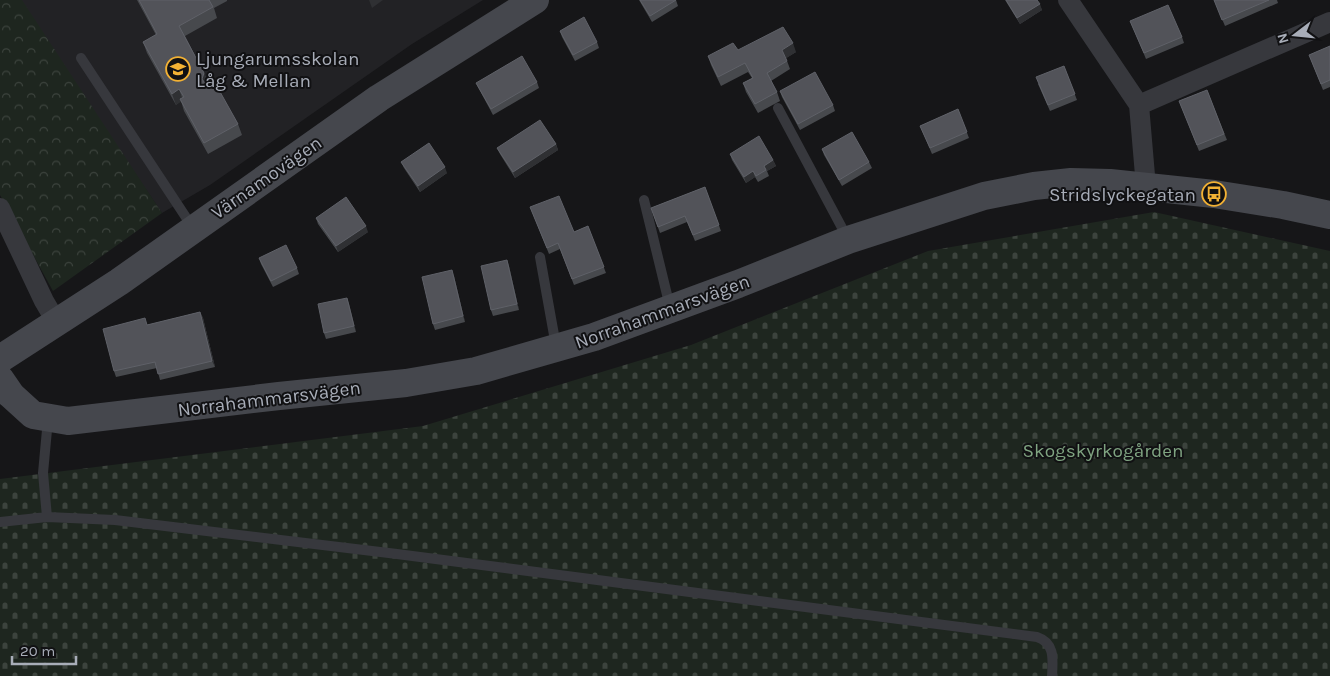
<svg xmlns="http://www.w3.org/2000/svg" width="1330" height="676" font-family="Karla,sans-serif">
  <defs>
    <pattern id="forest-crowns" width="20" height="18" patternUnits="userSpaceOnUse" patternTransform="scale(1.25)"><rect width="20" height="18" fill="#1e261f"/><path d="M2 6a3 3 0 1 1 6 0M12 15a3 3 0 1 1 6 0" fill="none" stroke="#3c433d"/></pattern>
    <pattern id="cemetery-stones" width="16" height="16" patternUnits="userSpaceOnUse" patternTransform="scale(1.25)"><rect width="16" height="16" fill="#1e261f"/><path d="M2 7V4a2 2 0 0 1 4 0v3zM10 15v-3a2 2 0 0 1 4 0v3z" fill="#3c433d"/></pattern>
  </defs>
  <rect width="100%" height="100%" fill="#161618"/>
  <path fill="#222225" d="M21 0H483L412 44 210 185 162 213 28 15Z"/>
  <path fill="url(#forest-crowns)" d="M0 0H22L162 213 53 291 0 195Z"/>
  <path fill="url(#cemetery-stones)" d="M1154 212 1330 251V676H0V479L423 426 691 345 928 251Z"/>
  <g fill="none" stroke-linecap="round" stroke-linejoin="round">
    <path stroke="#37383d" stroke-width="10" d="M81 58 193 228
      M778 108 848 239
      M644 200 670 307
      M540 257 556 346
      M47 517 43 473 48 419
      M0 522 47 517 115 520 397 554 1037 637C1055 643 1053 659 1052 676"/>
    <path stroke="#37383d" stroke-width="20" d="M1068 0 1139 105
      M1146 187 1139 105 1330 22
      M0 208 44 301 57 323"/>
    <path stroke="#45474d" stroke-width="28" d="M0 359 119 282 379 98 535 0
      M0 379 11 395 33 415 68 421 279 396 406 383 476 371 594 337 738 284 848 240 984 196 1034 186 1071 182 1110 183 1214 194 1283 205 1330 215"/>
  </g>
  <path fill="#47494d" d="M137 0H227V1L214 8 217 18 185 36 204 73 209 84 208 85 238 124 242 135 208 154 184 111 181 101 176 105 147 53 143 42 156 35Z
    M639 0H676L678 6 652 22Z
    M1005 0H1037L1042 10 1020 24Z
    M1214 0H1277L1278 3 1225 26Z
    M1130 21 1182 37 1184 43 1146 59Z
    M560 31 597 42 599 48 575 61 562 37Z
    M1330 46V87L1323 90 1309 55Z
    M738 50 796 52 786 58 790 69 771 81 777 92 780 101 758 113 746 92 743 83 752 78 748 72 721 86 711 65 708 56Z
    M1064 66 1077 100 1050 111 1038 84Z
    M537 82 539 88 493 115 479 89 476 83Z
    M1207 90 1227 140 1199 151 1179 101Z
    M780 91 833 105 835 111 800 130 782 97Z
    M958 109 969 138 932 154 920 126Z
    M556 144 558 150 515 178 500 154 497 148Z
    M822 149 869 162 872 168 842 186 824 155Z
    M730 154 773 160 776 166 767 171 769 176 758 182 755 177 746 183 732 160Z
    M401 162 447 173 420 192 404 168Z
    M705 187 721 231 695 241 687 222 660 233 651 208Z
    M530 207 574 232 588 226 606 273 574 285 560 249 549 254Z
    M316 218 368 232 338 252 318 224Z
    M259 258 297 268 299 274 273 287 261 264Z
    M507 260 509 266 519 310 493 316 491 310Z
    M454 276 465 322 435 330 433 324Z
    M347 298 349 304 356 332 326 339 324 333Z
    M200 312 203 318 215 367 160 380 157 368 116 377 114 371 147 325Z"/>
  <path fill="#2f3033" d="M369 0H383L372 8Z
    M1040 4 1042 10 1020 24 1017 18Z
    M793 43 796 52 785 59 782 50Z
    M204 73 209 84 206 90 202 79Z
    M179 89 183 100 176 105 172 94Z
    M556 144 558 150 515 178 513 172Z
    M773 160 776 166 767 171 764 166Z
    M445 167 447 173 420 192 418 186Z
    M753 171 755 177 746 183 744 177Z
    M366 226 368 232 338 252 336 246Z
    M507 260 509 266 519 310 517 304Z
    M452 270 454 276 465 322 463 316Z
    M347 298 349 304 356 332 354 326Z
    M200 312 203 318 215 367 212 361Z"/>
  <path fill="#525359" stroke="#5f6168" d="M139 0H209L213 7 179 26 204 73 202 79 207 86 214 81 238 124 204 143 180 99 184 97 179 89 172 94 143 42 157 34Z
    M640 0H676L650 16Z
    M1006 0H1037L1040 4 1017 18Z
    M1214 0H1269L1222 20Z
    M1168 5 1182 37 1144 53 1130 21Z
    M584 17 597 42 573 55 560 31Z
    M783 27 793 43 782 50 787 61 767 73 777 92 755 104 743 83 753 78 745 63 718 77 708 56 733 43 738 50Z
    M1330 46V80L1321 84 1309 55Z
    M522 56 537 82 491 109 476 83Z
    M1064 66 1075 94 1048 105 1036 77Z
    M815 72 833 105 798 124 780 91Z
    M1207 90 1224 134 1197 145 1179 101Z
    M958 109 967 132 930 148 920 126Z
    M540 120 556 144 513 172 497 148Z
    M852 132 869 162 839 180 822 149Z
    M759 136 773 160 764 166 766 170 756 176 753 171 744 177 730 154Z
    M429 143 445 167 418 186 401 162Z
    M705 187 719 225 693 235 685 216 658 227 651 208Z
    M559 196 574 232 588 226 604 267 572 279 558 243 547 248 530 207Z
    M346 197 366 226 336 246 316 218Z
    M286 245 297 268 271 281 259 258Z
    M507 260 517 304 491 310 481 266Z
    M452 270 463 316 433 324 422 277Z
    M347 298 354 326 324 333 318 304Z
    M200 312 212 361 158 374 155 362 114 371 103 329 145 318 147 325Z"/>
  <defs>
    <g id="school-ring" transform="scale(1.25)"><circle r="9.5" fill="#111113" stroke="#f2b134" stroke-width="1.5"/><path d="M0-5L7-2L0 1L-7-2ZM-4 1L0 2.5L4 1V4Q0 6-4 4Z" fill="#f2b134"/></g>
    <g id="bus-ring" transform="scale(1.25)"><circle r="9.5" fill="#111113" stroke="#f2b134" stroke-width="1.5"/><path d="M-5-6H5V4H4V6H2V4H-2V6H-4V4H-5ZM-3.5-4V0h7V-4ZM-3.5 1.2v1.5H-2V1.2ZM2 1.2v1.5H3.5V1.2Z" fill="#f2b134"/></g>
  </defs>
  <g fill-rule="evenodd">
    <use href="#school-ring" x="178" y="69"/>
    <use href="#bus-ring" x="1214" y="194"/>
  </g>
  <g text-anchor="middle" stroke-width="4" stroke-linejoin="round" paint-order="stroke">
    <g font-size="19" fill="#a8adb8" stroke="#111113" text-anchor="start">
      <text x="196" y="65">Ljungarumsskolan<tspan x="196" dy="22">Låg &amp; Mellan</tspan></text>
      <text x="1196" y="201" text-anchor="end">Stridslyckegatan</text>
    </g>
    <g font-size="19" fill="#a8adb8" stroke="#111113">
      <text transform="translate(266 177) rotate(-35)" y="7">Värnamovägen</text>
      <text transform="translate(662 311) rotate(-20)" y="7">Norrahammarsvägen</text>
      <text transform="translate(269 398) rotate(-7)" y="7">Norrahammarsvägen</text>
    </g>
    <g font-size="19" fill="#7fa381" stroke="#111113">
      <text x="1103" y="457">Skogskyrkogården</text>
    </g>
  </g>
  <g transform="translate(1295 35) rotate(254)" stroke="#111113" stroke-width="4" paint-order="stroke">
  <path d="M0-4L9 19L0 12L-9 19Z" fill="#a8adb8"/>
  <text y="-8" font-size="14" font-weight="bold" text-anchor="middle" fill="#a8adb8">N</text>
  </g>
  <path d="M12 656v8h64v-8" fill="none" stroke="#a8adb8" stroke-width="2.5"/>
  <text x="20" y="656" font-size="15" fill="#a8adb8" stroke="#111113" stroke-width="4" paint-order="stroke">20 m</text>
</svg>
